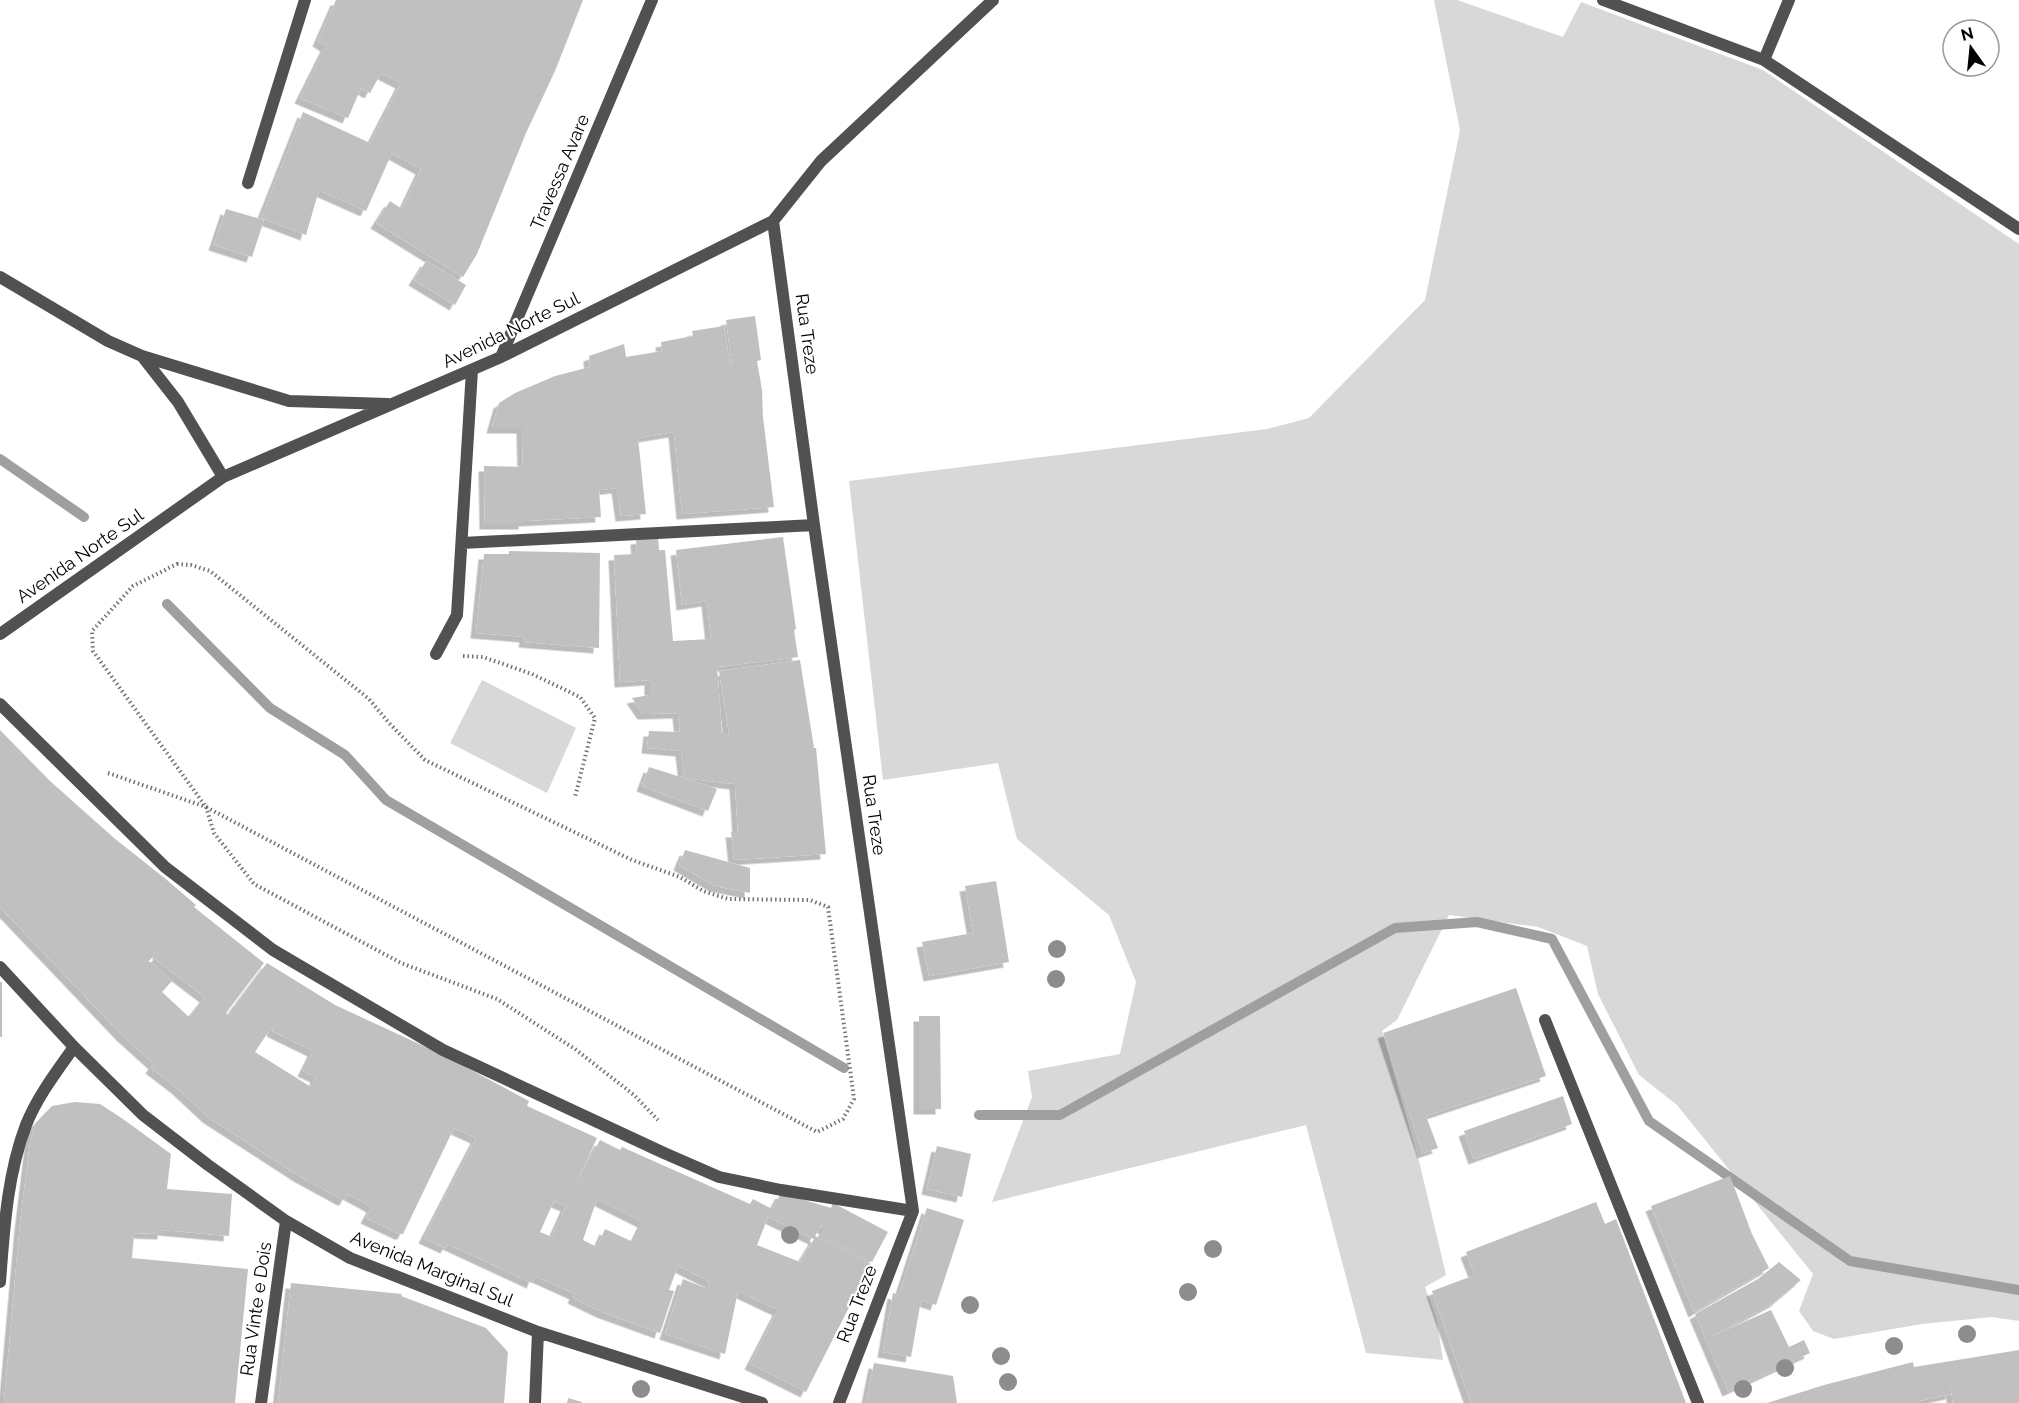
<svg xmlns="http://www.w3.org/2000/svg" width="2019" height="1403" font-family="Raleway,sans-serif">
  <defs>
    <filter id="shadow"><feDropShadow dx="-5.5" dy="5.5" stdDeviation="0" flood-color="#0004"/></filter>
  </defs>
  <rect width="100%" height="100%" fill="#fff"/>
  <path fill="#d8d8d8" d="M1434 0H1457L1563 37 1581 2 1763 70 2019 244V1321L1992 1317 1922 1324 1834 1339 1813 1331 1799 1311 1813 1274 1677 1105 1639 1075 1598 994 1587 946 1538 927 1449 915 1397 1020 1382 1031 1420 1165 1446 1275 1425 1287 1437 1321 1443 1360 1366 1353 1306 1125 992 1202 1032 1097 1028 1071 1120 1054 1136 982 1109 915 1017 839 998 763 883 780 849 481 1267 429 1309 418 1425 300 1460 130Z
    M482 680 576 728 547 793 450 743Z"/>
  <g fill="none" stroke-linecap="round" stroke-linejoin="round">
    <path stroke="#9f9f9f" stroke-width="10" d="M0 459 84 517
      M167 604 270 708 345 755 386 800 844 1068
      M979 1115H1060L1395 928 1477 922 1552 939 1649 1121 1850 1261 2019 1290"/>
  </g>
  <path fill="#c0c0c0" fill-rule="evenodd" filter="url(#shadow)" d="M336 0H583L555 71 526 133 477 254 463 277 376 223 390 201 402 209 421 169 392 153 366 211 319 190 306 235 261 218 303 112 370 143 401 83 381 73 370 93 361 88 348 118 300 98 326 46 318 41Z
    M226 209 264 220 252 257 214 245Z
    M426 261 466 285 455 305 414 280Z
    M755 316 761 360 757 361 762 390 763 417 774 507 682 514 674 432 638 438 646 514 621 516 617 488 599 490 601 517 524 521V524H485L484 466 523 467 522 428H492L499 403 515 393 555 376 590 367 589 356 624 344 626 357 662 351 661 342 693 336 692 331 724 326 730 365 732 364 726 320Z
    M658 537 659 550H665L673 641 711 639 707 601 682 605 676 550 783 537 796 629 794 630 798 657 717 667 722 733H729L719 671 800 660 814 748H816L826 854 734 860 731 832H738L735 784 684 778 717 789 708 811 642 786 649 767 684 778 681 751 647 748 649 731 680 732 678 713 643 714 632 698 650 695V680L620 682 614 555 637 554 636 539Z
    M509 551 600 553 599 648 524 642 525 637 476 633 484 554H509Z
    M0 730 50 781 114 838 167 880 196 905 194 907 264 963 226 1013 228 1015 267 963 335 1005 443 1055 529 1101 527 1106 597 1138 576 1183 600 1140 620 1150 622 1147 750 1204 753 1199 772 1209 781 1193 831 1208 833 1203 888 1232 872 1262 821 1236 825 1228H821L823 1222 815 1236 871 1264 806 1392 750 1364 778 1310 738 1291 725 1354 665 1334 683 1279 708 1289 710 1282 678 1266 669 1290 674 1291 660 1333 602 1312 573 1298 575 1294 535 1276 532 1283 448 1244 446 1248 424 1238 476 1138 454 1128 403 1234H400L366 1218 372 1207 348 1194 345 1200H343L299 1176 208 1117 177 1088 151 1068 154 1064 122 1035 0 907ZM157 952 159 954 155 959 205 997 189 1017 162 992 172 981 151 962H148ZM271 1028 273 1029 272 1031 313 1051 303 1071 316 1077 311 1087 255 1052ZM597 1199 643 1222 633 1242 605 1229 597 1247 583 1240ZM554 1201 566 1206 552 1237 540 1232ZM768 1217 814 1239 800 1262 757 1245Z
    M685 850 750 868V893L715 886 679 865Z
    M996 881 1009 962 929 976 922 942 973 933 965 886Z
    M0 982H2V1037H0Z
    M1516 988 1546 1076 1426 1116 1438 1148 1423 1153 1383 1033Z
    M919 1016H940L941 1109H919Z
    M1563 1096 1572 1124 1474 1159 1464 1131Z
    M75 1102 100 1104 123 1119 171 1154 167 1189 232 1194 229 1236 163 1230V1234L134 1233 132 1258 248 1269 235 1403H4L20 1224 30 1143 35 1124 52 1106Z
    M937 1146 971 1154 962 1197 927 1189Z
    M1730 1176 1752 1234 1769 1268 1694 1312 1651 1206Z
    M1596 1202 1605 1224 1616 1219 1686 1403H1471L1432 1291 1475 1275 1466 1252Z
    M927 1208 964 1220 936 1305 921 1300 911 1357 883 1352 893 1293 899 1295Z
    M1779 1262 1801 1280 1775 1302 1710 1337 1771 1310 1789 1347 1804 1340 1810 1353 1728 1391 1695 1314 1758 1279Z
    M291 1283 402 1294 401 1296 486 1328 508 1352 504 1403H278Z
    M2019 1350V1403H1953L1950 1384 1951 1394 1919 1401V1403H1767L1824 1385 1913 1362 1914 1367Z
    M874 1363 953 1376 957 1403H866Z
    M568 1398 582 1402V1403H567Z"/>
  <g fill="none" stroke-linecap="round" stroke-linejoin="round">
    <path stroke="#737373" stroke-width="4" stroke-dasharray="1.5 3" stroke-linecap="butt" d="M177 564 191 565 210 571 369 699 389 723 425 760 632 860 680 877 703 891 728 899 810 900 828 907 854 1099 843 1119 817 1132 206 807 93 651 92 631 133 586Z
      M463 656 483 657 532 674 580 697 595 718 575 797
      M108 773 206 807 214 833 254 884 401 963 497 999 575 1049 634 1095 658 1120"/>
    <path stroke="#515151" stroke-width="12" d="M1603 0 1764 60 2019 229
      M1764 60 1789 0
      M248 183 305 0
      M773 221 814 525 913 1211 839 1403
      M0 277 108 341 142 356 289 401 388 404
      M142 356 178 402 223 477
      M501 357 652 0
      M462 543 814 525
      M0 634 223 477 501 357 773 221 821 161 993 0
      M436 654 457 615 472 370
      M0 704 165 867 273 950 443 1050 664 1153 719 1177 781 1190 913 1211
      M0 967 74 1047 143 1115 208 1165 286 1221 350 1258 538 1332 762 1403
      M1545 1020 1698 1403
      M0 1282C4 1230 7 1175 26 1125 37 1097 57 1071 74 1047
      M261 1403 286 1221
      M535 1403 538 1332"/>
  </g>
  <g fill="#8d8d8d">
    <circle cx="1057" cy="949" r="9"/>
    <circle cx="1056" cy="979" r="9"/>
    <circle cx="790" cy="1235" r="9"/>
    <circle cx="1213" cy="1249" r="9"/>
    <circle cx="1188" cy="1292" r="9"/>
    <circle cx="970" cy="1305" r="9"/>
    <circle cx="1967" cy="1334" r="9"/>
    <circle cx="1894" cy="1346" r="9"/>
    <circle cx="1001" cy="1356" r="9"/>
    <circle cx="1785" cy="1368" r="9"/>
    <circle cx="1008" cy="1382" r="9"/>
    <circle cx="641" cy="1389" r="9"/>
    <circle cx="1743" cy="1389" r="9"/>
  </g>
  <g text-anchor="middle" stroke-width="4.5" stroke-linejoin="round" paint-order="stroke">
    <g font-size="18" fill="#000" stroke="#fff">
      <text transform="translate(560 172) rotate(-67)" y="6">Travessa Avare</text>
      <text transform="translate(511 330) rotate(-26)" y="6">Avenida Norte Sul</text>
      <text transform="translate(807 334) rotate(82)" y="6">Rua Treze</text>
      <text transform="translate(80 556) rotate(-35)" y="6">Avenida Norte Sul</text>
      <text transform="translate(874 815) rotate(82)" y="6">Rua Treze</text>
      <text transform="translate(432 1269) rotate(22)" y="6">Avenida Marginal Sul</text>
      <text transform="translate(857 1304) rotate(-69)" y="6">Rua Treze</text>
      <text transform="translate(256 1309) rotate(-82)" y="6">Rua Vinte e Dois</text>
    </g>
  </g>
  <g transform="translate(1971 48) rotate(345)"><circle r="28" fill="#ffffff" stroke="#999999" stroke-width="1.5"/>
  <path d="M0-4.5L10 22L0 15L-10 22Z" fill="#000000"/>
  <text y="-9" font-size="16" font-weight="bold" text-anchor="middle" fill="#000000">N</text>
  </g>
</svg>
